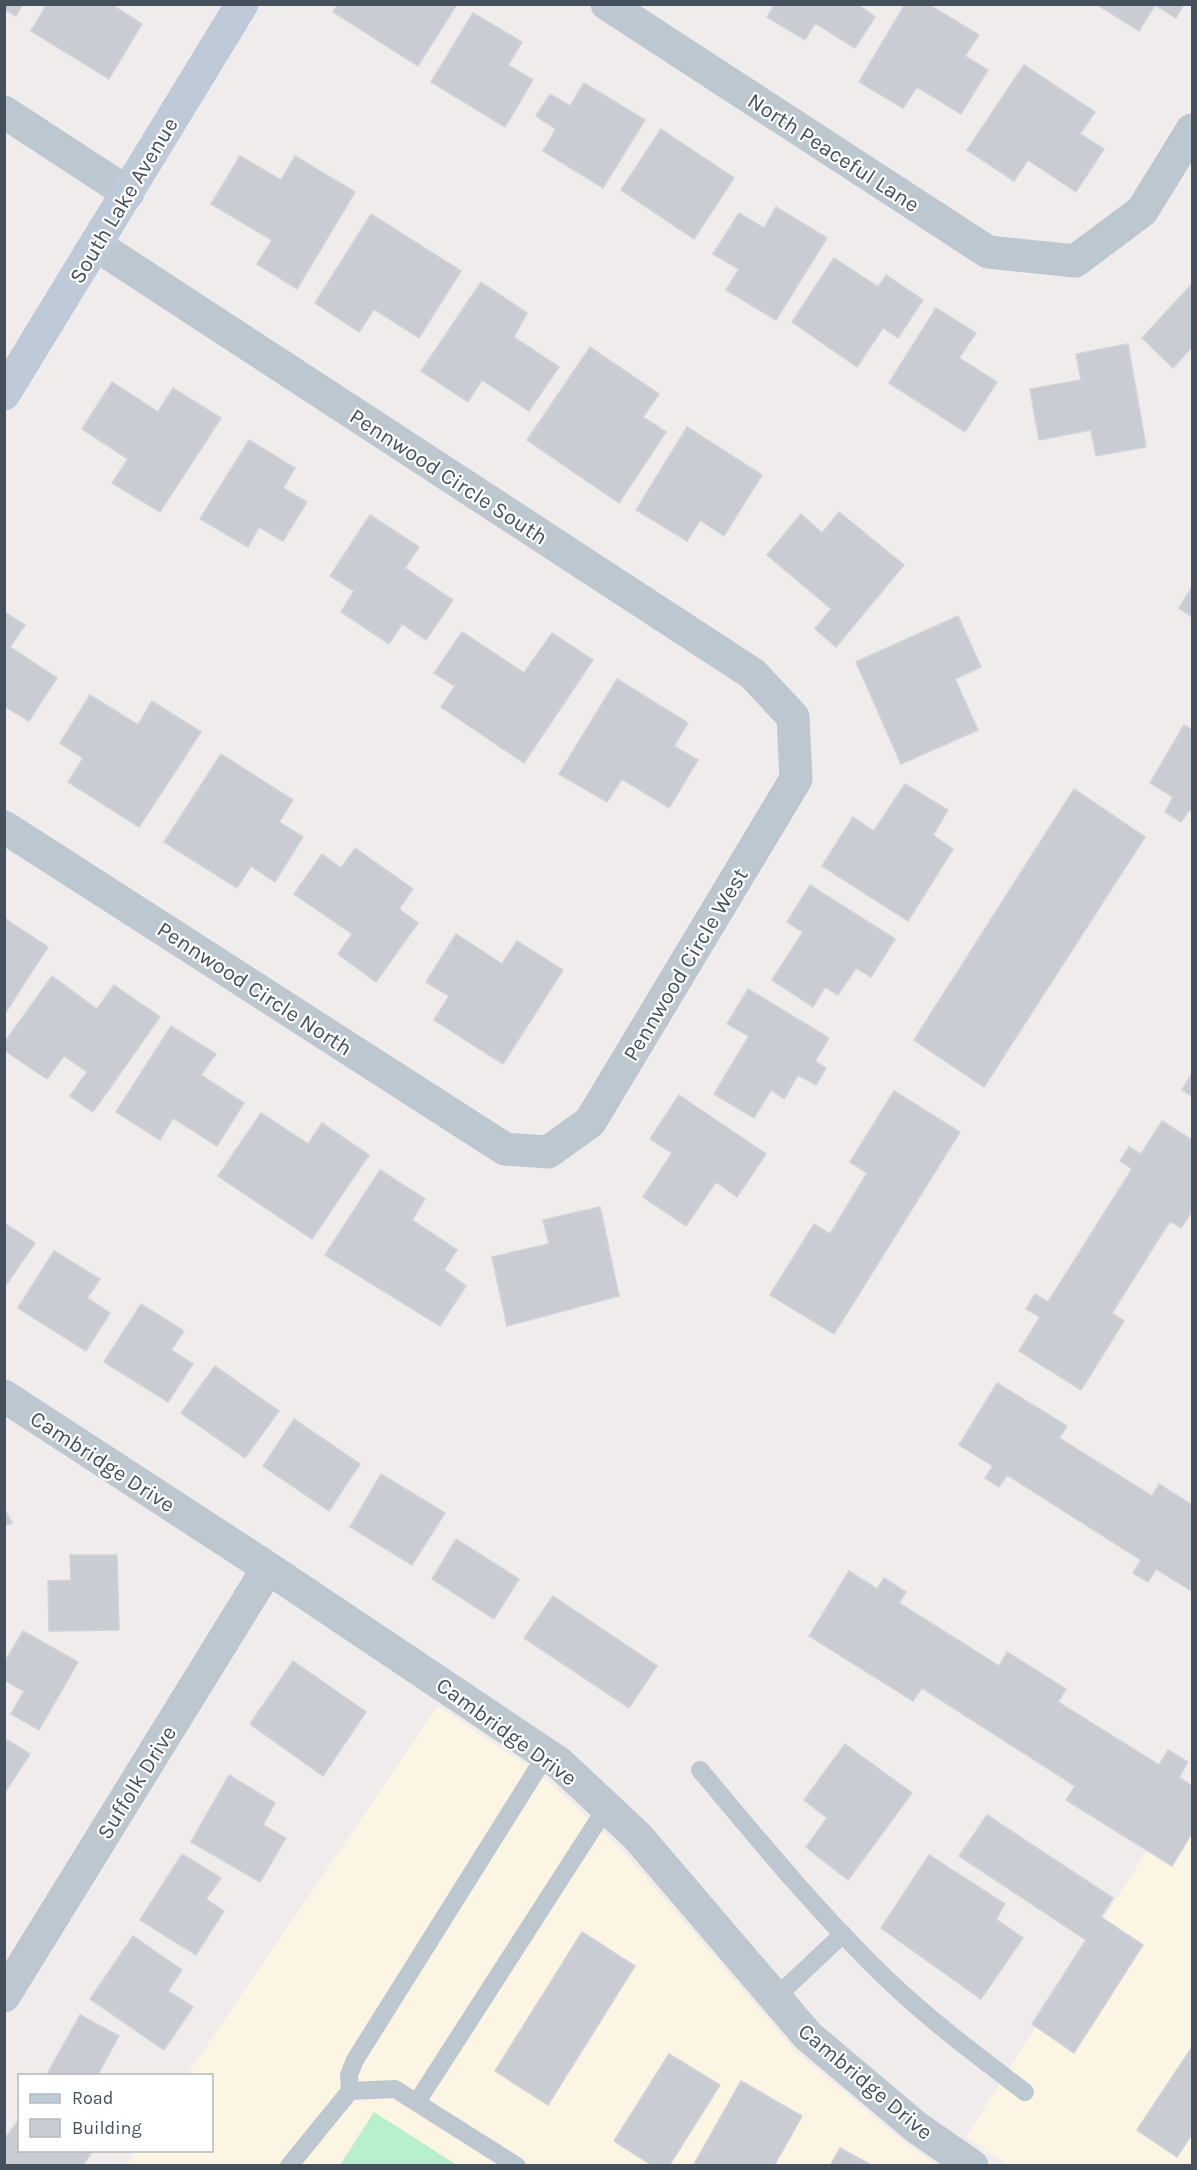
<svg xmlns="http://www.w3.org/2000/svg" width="1197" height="2170" font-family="Karla,sans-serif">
  <rect width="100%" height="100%" fill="#f0ecec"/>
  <path fill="#fcf5e4" d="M438 1706 546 1779 623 1851 796 2052 905 2143 937 2165 126 2166 136 2151 212 2150V2076L187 2075Z
    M1192 1779V2165H1008L966 2137Z"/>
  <path fill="#b8f0cd" d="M374 2112 457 2165H340Z"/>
  <path fill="#c9ccd2" stroke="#d0d3d9" stroke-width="1.5" d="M4 4H23L16 16 4 9Z
    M47 4H111L142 24 109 79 31 31Z
    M338 4H457L418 66 333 12Z
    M775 4H857L875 17 855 48 815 23 805 40 767 17Z
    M905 4H928L979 35 965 56 988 70 961 114 917 87 903 108 859 82Z
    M1096 4H1184L1176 18 1155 5 1139 31Z
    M473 13 522 42 508 65 533 80 505 127 431 82Z
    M1024 65 1095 112 1080 134 1104 149 1076 192 1028 160 1014 181 967 150Z
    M584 83 645 120 603 188 543 151 556 129 536 116 550 94 570 106Z
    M661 129 734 178 694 239 621 190Z
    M240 156 281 180 295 156 355 192 297 289 257 264 272 240 211 204Z
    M776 207 827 238 776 320 726 290 739 269 713 254 739 213 764 228Z
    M371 214 461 271 419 338 374 309 359 332 315 303Z
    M834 258 878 287 886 275 923 300 898 338 883 328 857 367 792 322Z
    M481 282 527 313 514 337 559 367 529 411 482 380 468 402 421 371Z
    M1192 284V347L1173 368 1142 338Z
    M936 308 976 333 959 358 997 382 965 432 889 383Z
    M1128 344 1146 447 1096 456 1091 430 1039 440 1030 389 1081 380 1076 354Z
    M590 347 659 394 643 417 666 432 619 503 527 440Z
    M112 382 158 412 173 388 221 418 160 512 112 483 128 459 82 429Z
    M687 427 762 475 724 536 700 520 687 541 636 510Z
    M249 440 295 468 283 488 307 502 283 541 259 527 248 547 200 519Z
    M839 512 904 565 836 647 815 629 831 609 767 555 801 514 822 533Z
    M370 515 419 547 405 568 453 600 426 640 402 624 389 644 341 612 354 591 330 576Z
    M1192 587V617L1179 608Z
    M4 612 25 625 10 647 57 678 29 721 4 706Z
    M958 616 981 667 955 679 978 730 901 764 856 662Z
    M462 632 524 673 552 633 593 660 524 763 441 707 455 686 434 673Z
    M617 679 688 723 674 746 698 760 669 808 622 779 607 802 559 774Z
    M90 695 138 725 152 701 201 732 139 827 68 782 83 758 60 743Z
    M1184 725 1192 730V812L1189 810 1181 822 1165 812 1173 797 1150 783Z
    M221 754 293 800 279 822 303 837 275 882 251 866 237 888 164 842Z
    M905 784 948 810 933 835 953 849 908 921 822 866 853 817 874 831Z
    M1074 789 1145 837 984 1087 914 1040Z
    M355 848 413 889 399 909 418 923 376 982 338 954 352 934 294 894 322 854 341 868Z
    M810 885 895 939 871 977 856 968 838 995 825 987 813 1007 772 980 803 932 787 922Z
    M4 918 48 947 4 1015Z
    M456 934 502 964 517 941 563 970 503 1064 434 1020 449 996 426 982Z
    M52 976 97 1009 114 985 160 1017 93 1112 70 1096 87 1072 64 1056 47 1079 4 1050V1043Z
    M748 989 829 1038 815 1061 826 1068 816 1085 798 1075 784 1099 771 1090 754 1118 714 1094 749 1036 727 1024Z
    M171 1026 216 1054 201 1075 244 1103 217 1146 173 1118 160 1140 116 1112Z
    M1192 1073V1096L1182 1090Z
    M894 1091 960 1132 834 1334 770 1295 814 1224 830 1234 867 1173 850 1162Z
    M679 1095 766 1154 737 1197 716 1182 686 1226 643 1197 672 1153 650 1139Z
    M261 1113 308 1144 322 1123 369 1155 312 1239 218 1176Z
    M1162 1121 1192 1140V1211L1181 1228 1170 1221 1112 1313 1124 1321 1081 1390 1019 1351 1040 1317 1026 1309 1035 1294 1048 1302 1132 1169 1120 1161 1129 1147 1141 1154Z
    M380 1170 425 1199 412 1220 457 1250 444 1270 466 1286 440 1326 325 1255Z
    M600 1207 619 1296 507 1326 492 1257 549 1244 543 1220Z
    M4 1223 35 1243 4 1288Z
    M54 1251 100 1279 87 1298 110 1313 86 1351 18 1308Z
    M141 1304 184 1331 171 1350 193 1364 168 1402 104 1362Z
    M215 1366 279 1411 245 1458 181 1413Z
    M997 1383 1067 1426 1059 1438 1152 1496 1159 1484 1192 1505V1585L1190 1590 1156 1569 1148 1582 1133 1573 1141 1560 1007 1475 999 1487 985 1478 993 1466 959 1445Z
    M294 1419 360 1464 329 1511 263 1466Z
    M381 1474 445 1513 412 1565 350 1527Z
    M4 1508 12 1523 4 1526Z
    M456 1539 519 1579 494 1619 432 1579Z
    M70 1555H117L119 1630 49 1631 48 1581 71 1580Z
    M849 1571 877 1589 884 1578 906 1592 899 1603 999 1666 1007 1652 1066 1689 1058 1702 1159 1765 1168 1750 1188 1762 1179 1777 1192 1786V1833L1172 1866 1066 1800 1075 1786 922 1688 913 1701 809 1636Z
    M553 1596 657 1666 629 1708 524 1638Z
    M23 1631 78 1662 39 1730 11 1714 24 1691 4 1680V1663Z
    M293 1661 366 1712 323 1776 250 1724Z
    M4 1738 30 1754 4 1794Z
    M845 1744 912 1793 848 1880 806 1847 827 1818 804 1800Z
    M229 1775 275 1803 263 1825 286 1838 260 1882 191 1842Z
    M987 1815 1113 1898 1101 1917 1143 1945 1074 2053 1032 2024 1086 1940 959 1856Z
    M182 1854 221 1878 206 1899 224 1911 196 1955 140 1920Z
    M929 1855 1005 1904 996 1919 1023 1938 981 1999 881 1928Z
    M582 1932 635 1966 548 2105 495 2071Z
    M133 1936 182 1970 168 1991 193 2007 164 2050 90 1999Z
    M80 2015 119 2036 97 2076H46Z
    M1192 2047V2134L1177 2157 1137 2130Z
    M669 2054 720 2085 669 2166H653L614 2141Z
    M741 2081 802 2116 774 2166H693Z
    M20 2118V2150H93L83 2166H4V2140Z
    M840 2148 873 2166H830Z"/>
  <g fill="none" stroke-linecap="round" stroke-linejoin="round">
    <path stroke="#bcc7d0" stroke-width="18" d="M700 1770C761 1843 821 1916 890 1982 932 2022 979 2057 1025 2092
      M775 1998 843 1934
      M350 2091 349 2075 355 2060 546 1755
      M417 2102 606 1808
      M289 2166 350 2091 395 2089 517 2166"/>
    <path stroke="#bcc7d0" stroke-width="33" d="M607 4 988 252 1075 261 1142 211 1192 130
      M4 112 128 193
      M4 827 505 1149 548 1152 590 1122 796 779 793 717 753 674 96 245
      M4 1396 268 1568 559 1763 637 1836 808 2036 916 2127 972 2166
      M4 1996 268 1568"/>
    <path stroke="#becad7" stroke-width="33" d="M4 394 242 4"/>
  </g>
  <g text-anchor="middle" stroke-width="4.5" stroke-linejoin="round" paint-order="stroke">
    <g font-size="22" fill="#44505b" stroke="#fff">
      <text transform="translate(834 152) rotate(33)" y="8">North Peaceful Lane</text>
      <text transform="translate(123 200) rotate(-59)" y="8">South Lake Avenue</text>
      <text transform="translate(449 476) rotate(33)" y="8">Pennwood Circle South</text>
      <text transform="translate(685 964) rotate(-59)" y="8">Pennwood Circle West</text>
      <text transform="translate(255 988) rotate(33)" y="8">Pennwood Circle North</text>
      <text transform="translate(103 1461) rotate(33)" y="8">Cambridge Drive</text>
      <text transform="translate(507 1731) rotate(36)" y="8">Cambridge Drive</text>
      <text transform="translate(136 1782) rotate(-58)" y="8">Suffolk Drive</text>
      <text transform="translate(866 2081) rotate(40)" y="8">Cambridge Drive</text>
    </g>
  </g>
  <rect width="1197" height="2170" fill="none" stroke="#44505b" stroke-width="12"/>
  <rect x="18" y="2074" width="195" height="78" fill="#ffffff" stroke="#b4b9bd" stroke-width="1.5"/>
  <rect x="30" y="2094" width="30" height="9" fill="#becad7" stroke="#b4b9bd" stroke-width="1.5"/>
  <text x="72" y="2104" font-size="18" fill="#44505b">Road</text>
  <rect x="30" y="2119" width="30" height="18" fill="#c9ccd2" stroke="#b4b9bd" stroke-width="1.5"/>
  <text x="72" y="2134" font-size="18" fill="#44505b">Building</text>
</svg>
